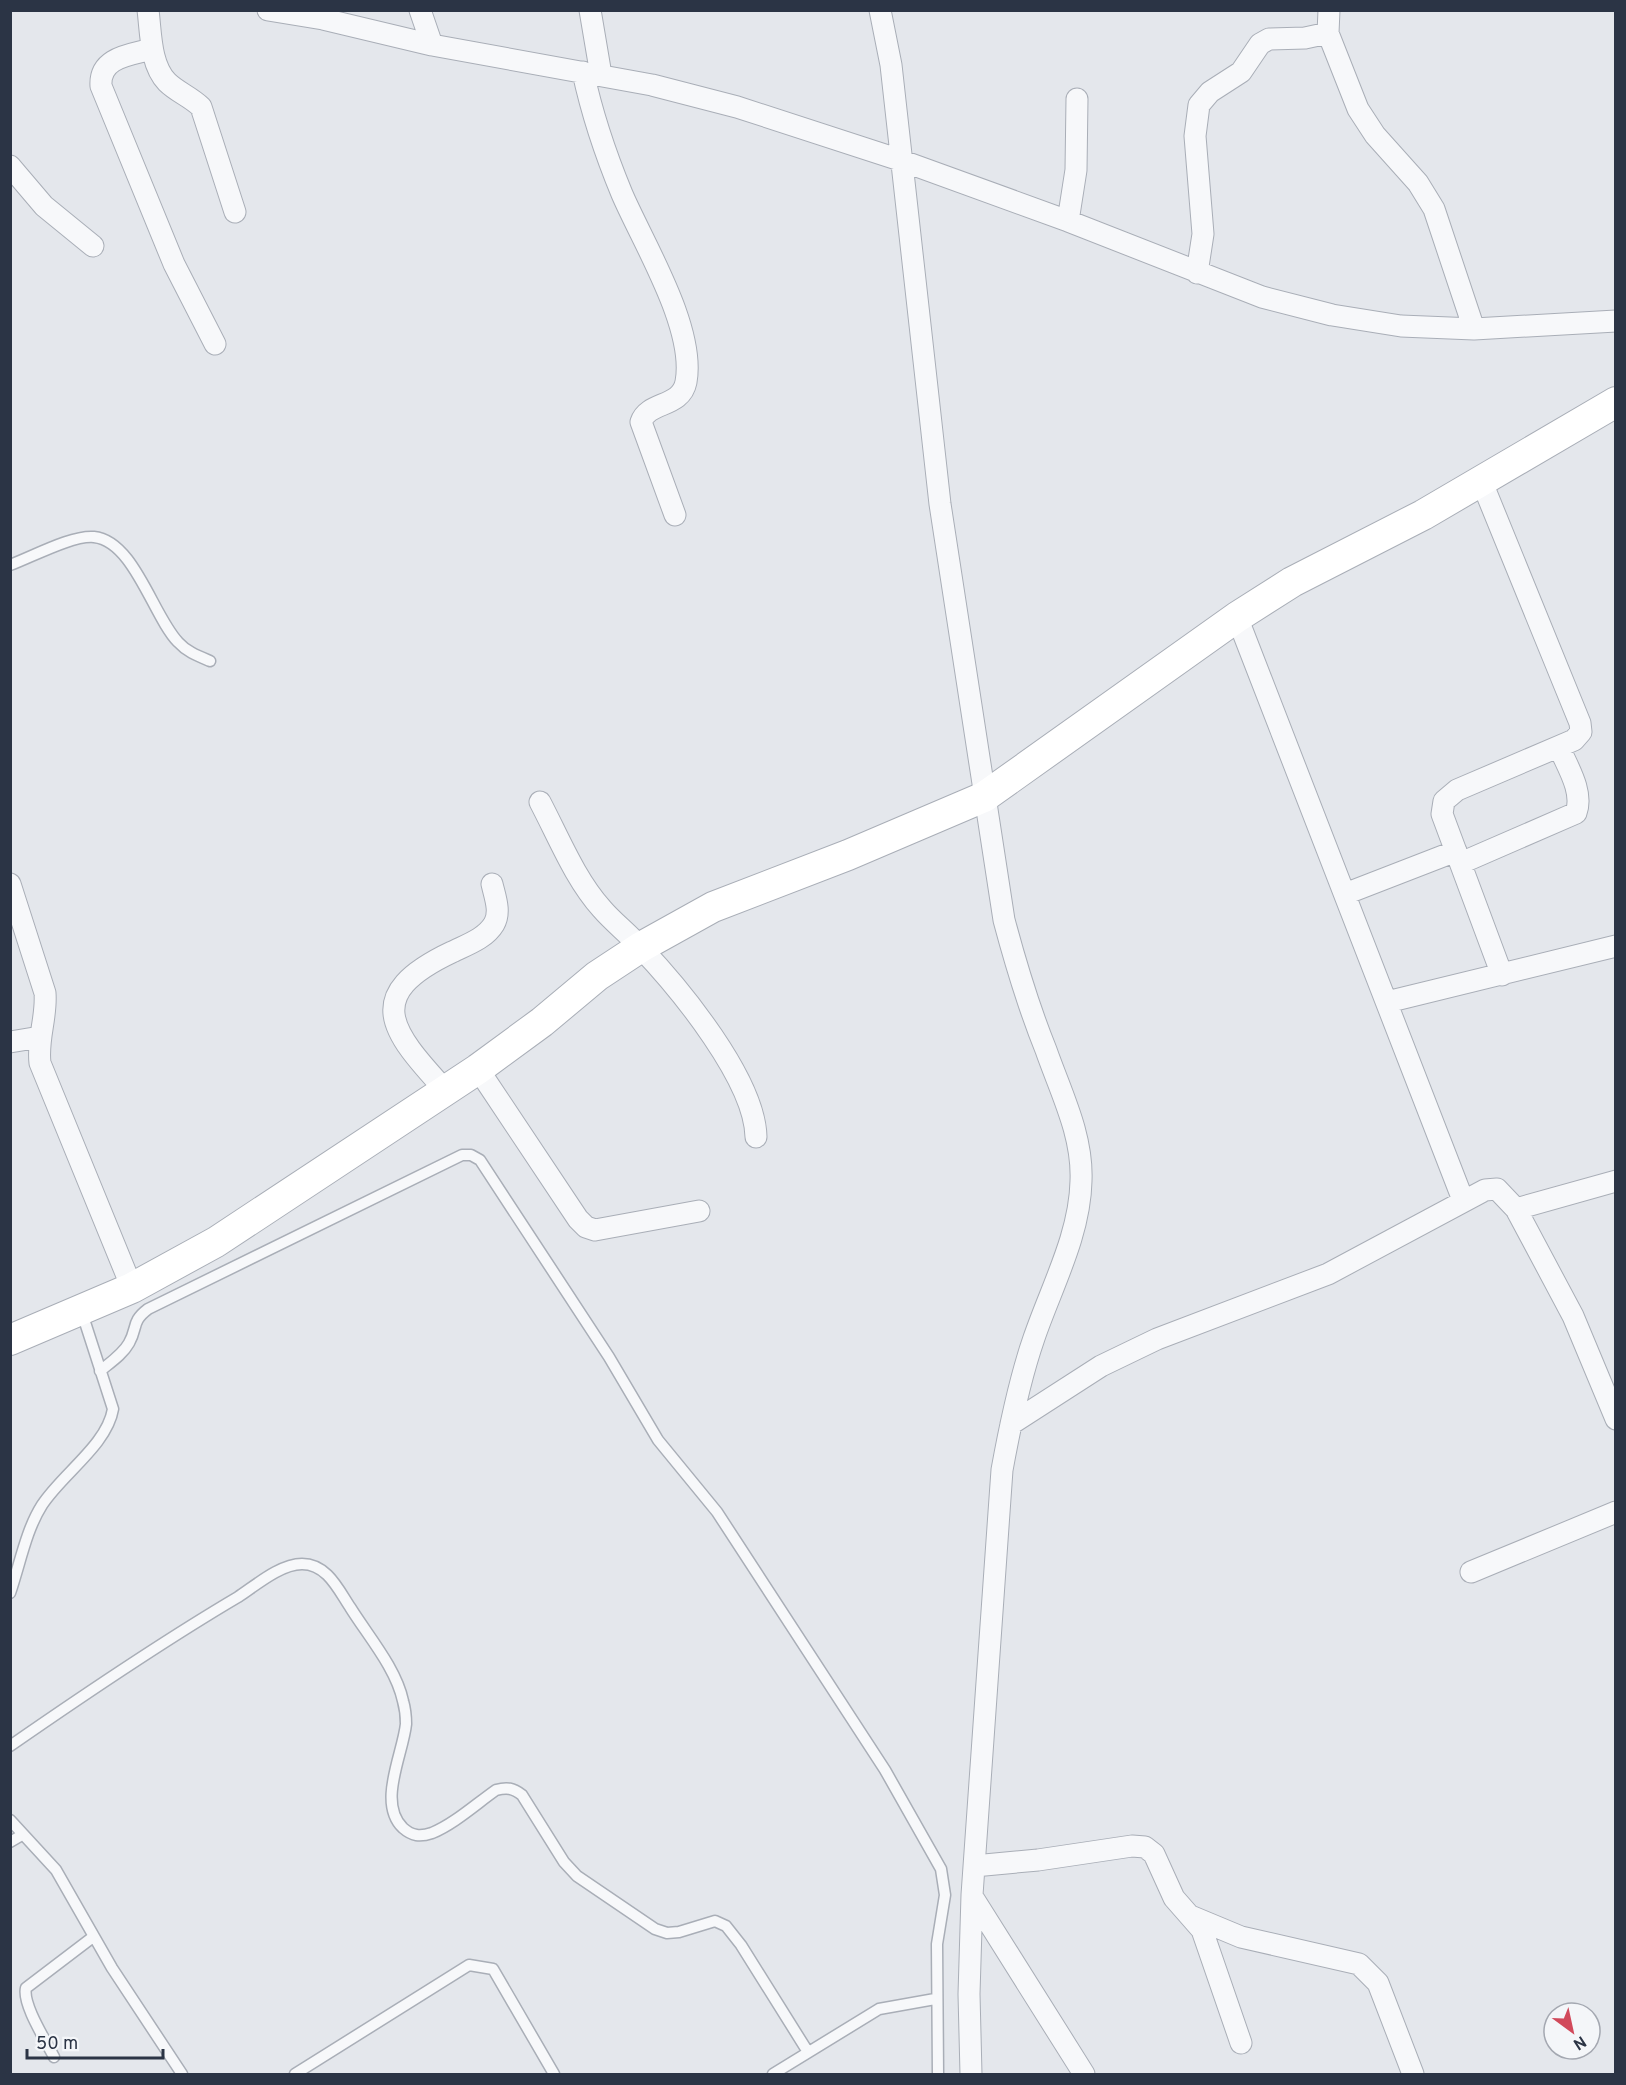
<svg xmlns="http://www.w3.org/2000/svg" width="1626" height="2085" font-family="Overpass,sans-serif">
  <rect width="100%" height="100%" fill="#e4e7ec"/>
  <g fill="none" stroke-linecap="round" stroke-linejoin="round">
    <g stroke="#a9aeb7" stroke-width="13">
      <path id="lane" d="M10 565C32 557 72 535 94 537 134 541 153 616 178 642 187 652 198 656 210 661
        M100 1371C111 1362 123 1354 129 1343 138 1327 131 1322 148 1309L462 1155H471L480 1160 609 1357 658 1440 717 1512 885 1770 941 1869 945 1895 937 1944 938 2074
        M10 1593C20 1564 26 1530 42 1505 62 1474 107 1445 113 1409L82 1313
        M10 1746C85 1694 160 1643 238 1597 255 1586 280 1564 302 1564 327 1564 338 1589 350 1607 368 1636 396 1668 403 1701 405 1708 406 1717 406 1724 403 1754 377 1803 403 1828 412 1836 420 1837 432 1833 454 1824 476 1804 496 1790 507 1787 513 1788 522 1795L564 1862 577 1876 655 1929 667 1933 679 1932 715 1921 726 1926 741 1945 808 2052
        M10 1820 56 1870 112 1968 182 2074
        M10 1842 22 1835
        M54 2057C46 2041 22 2004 26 1988L93 1937
        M295 2074 469 1965 493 1969 554 2074
        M773 2074 879 2009 935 1999"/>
    </g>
    <g stroke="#a9aeb7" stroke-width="23">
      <path id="street" d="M148 10C151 33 150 64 167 82 177 92 191 97 201 107L235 212
        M268 10 323 19 432 45 652 85 737 107 900 160 1068 221 1262 297 1332 315 1401 326 1474 329 1616 321
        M420 10 432 45
        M590 10 601 75
        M880 10 891 65 940 504 1004 920C1016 965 1029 1008 1046 1050 1061 1093 1083 1135 1081 1181 1080 1235 1051 1288 1034 1338 1019 1381 1010 1426 1002 1470L972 1895 969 1994 971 2074
        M1328 33 1358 109 1375 135 1418 183 1434 209 1474 329
        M152 49C130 55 99 57 101 86L174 264 215 344
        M583 72C592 114 605 153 622 194 643 243 696 328 686 382 681 408 648 401 641 422L675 515
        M10 166 44 206 93 246
        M1068 221 1076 170 1077 99
        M1197 273 1203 234 1195 136 1199 105 1210 92 1241 72 1260 44 1269 39 1305 38 1328 33 1329 10
        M1481 480 1580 723 1581 732 1574 740 1457 790 1444 801 1442 814 1502 975
        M1237 617 1463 1200
        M540 802C559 838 575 879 602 909 614 923 629 934 641 948 680 989 755 1080 756 1137
        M1461 863 1576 813C1584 792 1567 766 1559 747
        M10 884 45 993C47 1017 37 1039 40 1063L132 1288
        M1345 894 1456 851
        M1387 1002 1616 946
        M10 1042 40 1037
        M478 1069 578 1219 586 1227 595 1230 699 1211
        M445 1090C391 1031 361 995 452 952 466 945 485 939 494 924 501 912 495 897 492 884
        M1516 1209 1573 1316 1616 1419
        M1011 1424 1101 1366 1157 1339 1328 1274 1485 1190 1497 1189 1516 1209 1616 1181
        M1471 1572 1616 1512
        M974 1866 1038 1860 1132 1846 1145 1847 1154 1854 1174 1898 1202 1930 1241 2043
        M972 1896 1084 2074
        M1193 1917 1241 1937 1359 1964 1378 1983 1413 2074"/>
    </g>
    <g stroke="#a9aeb7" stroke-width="32">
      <path id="secondary" d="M10 1340 132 1288 216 1242 478 1069 542 1022 597 976 641 947 713 907 848 855 984 797 1237 617 1292 582 1423 515 1616 402"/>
    </g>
    <use href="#lane" stroke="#f7f8fa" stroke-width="10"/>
    <use href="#street" stroke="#f7f8fa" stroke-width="21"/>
    <use href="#secondary" stroke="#fff" stroke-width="30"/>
  </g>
  <rect width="1626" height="2085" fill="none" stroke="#2b3445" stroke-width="24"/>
  <g transform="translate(1572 2031) rotate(147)"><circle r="28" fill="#f4f6f9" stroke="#a4a8b1" stroke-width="1.5"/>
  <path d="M0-4.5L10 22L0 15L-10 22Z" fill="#d1495b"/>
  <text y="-9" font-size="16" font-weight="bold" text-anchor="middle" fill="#2b3445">N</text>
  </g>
  <path d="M27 2049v9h136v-9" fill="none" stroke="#2b3445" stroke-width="3"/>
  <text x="36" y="2049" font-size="18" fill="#2b3445" stroke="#f4f6f9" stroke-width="4.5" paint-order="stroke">50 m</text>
</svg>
